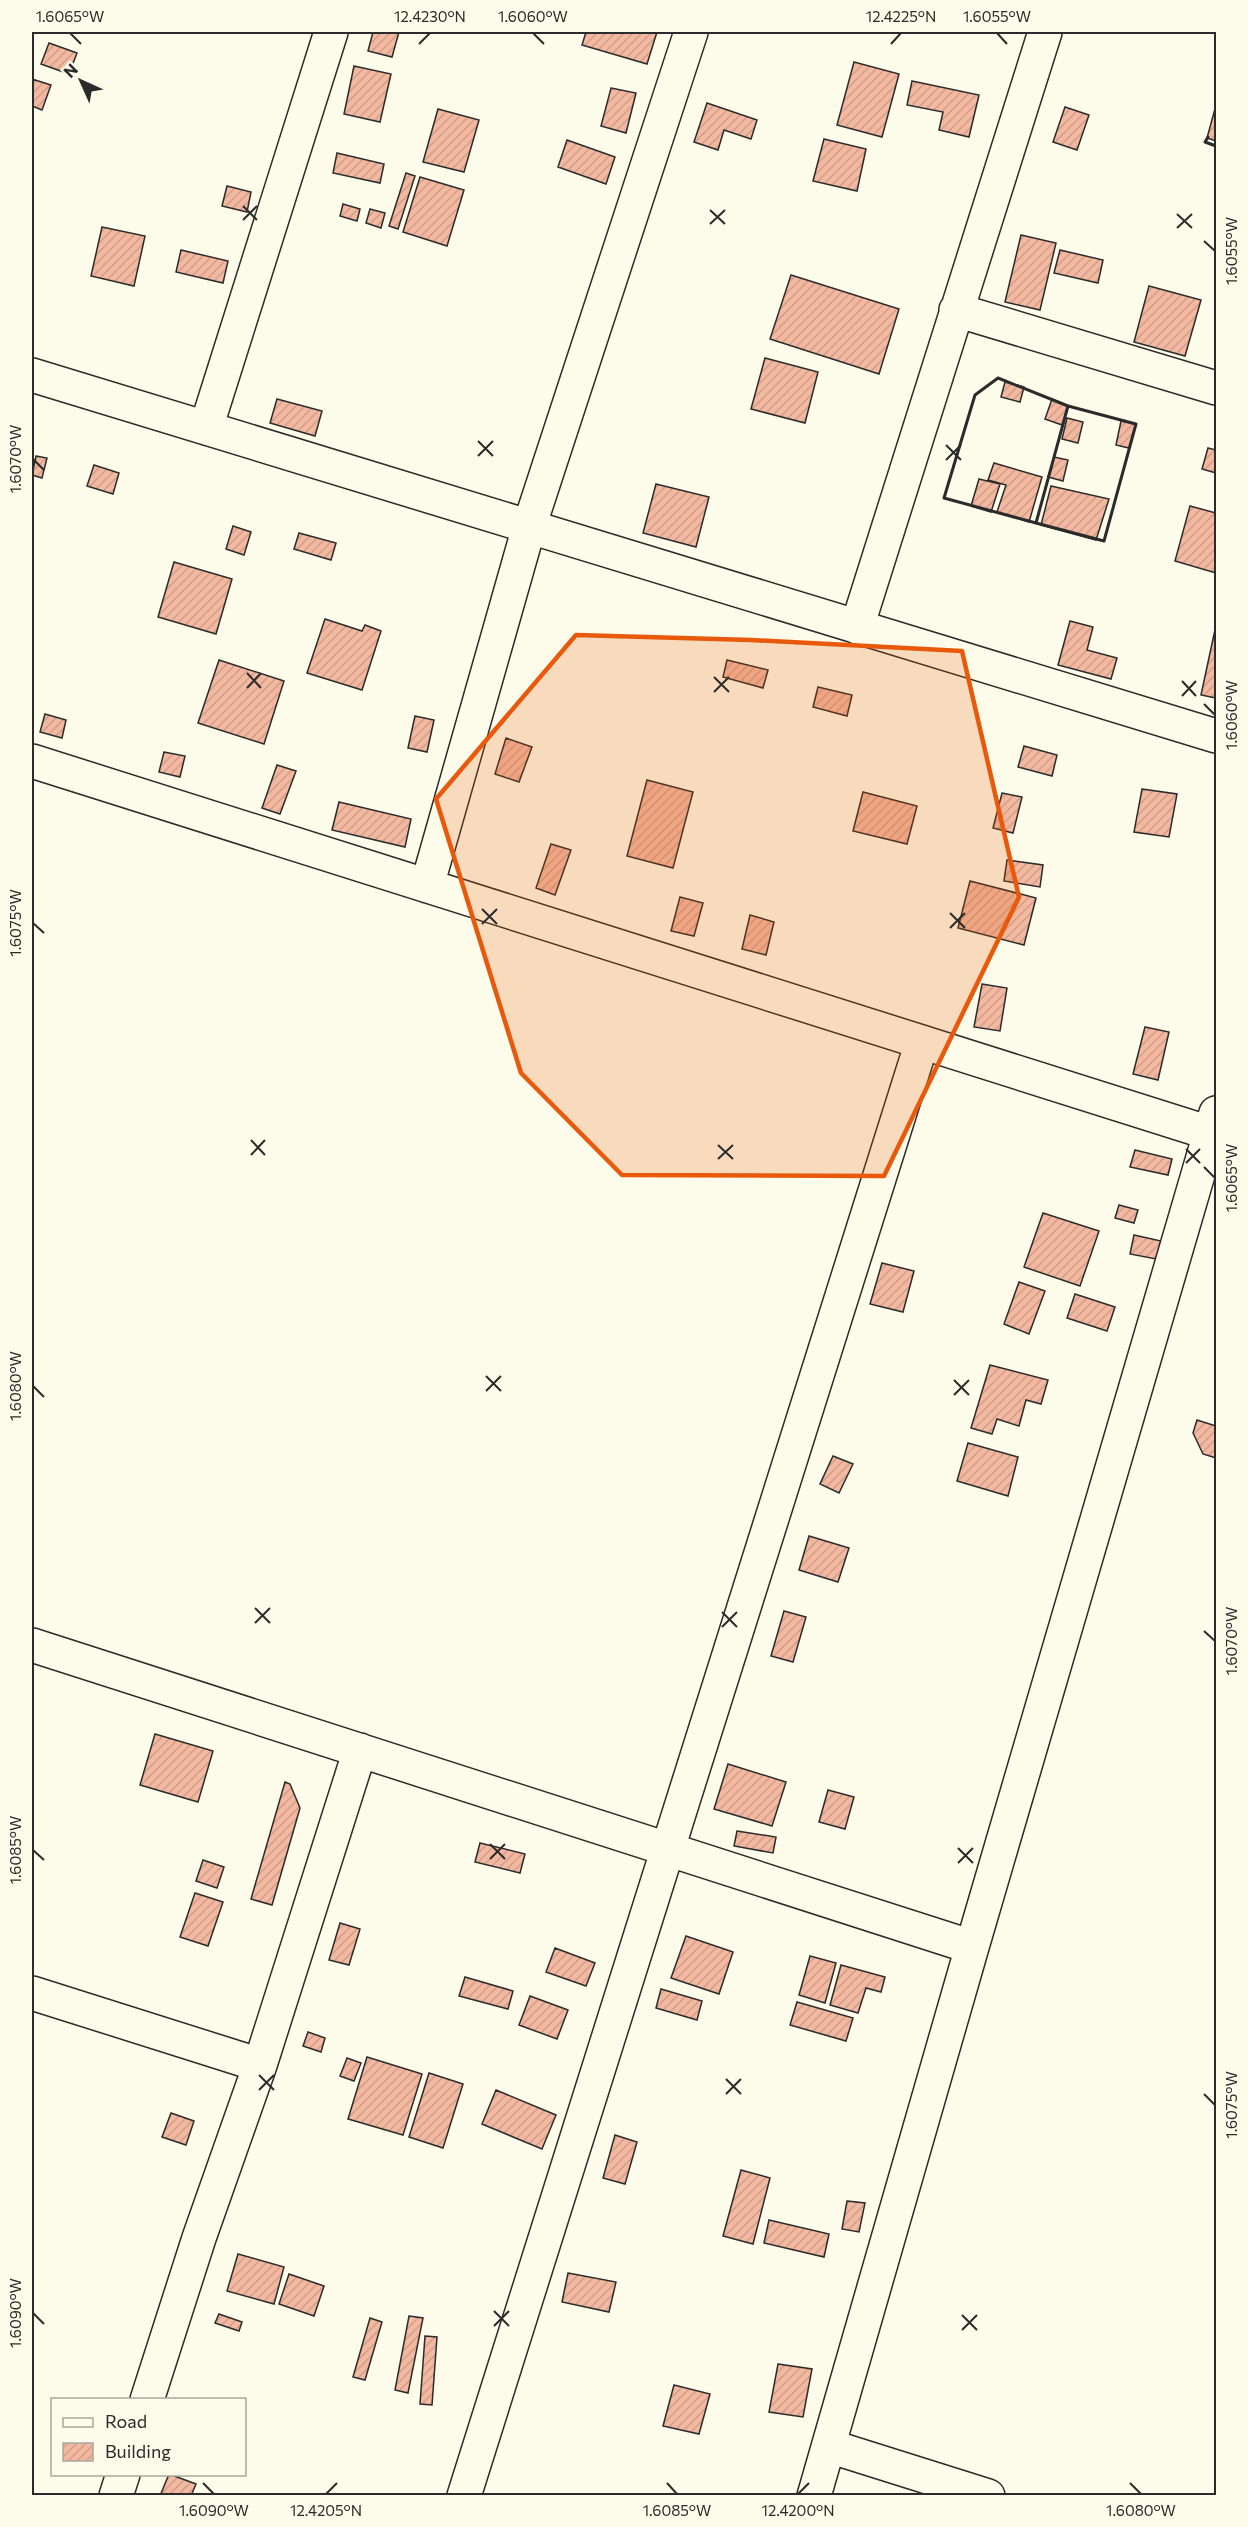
<svg xmlns="http://www.w3.org/2000/svg" width="1248" height="2527" font-family="Commissioner,sans-serif">
  <defs>
    <pattern id="building-hatch" width="6" height="6" patternUnits="userSpaceOnUse" patternTransform="scale(1.5)"><rect width="6" height="6" fill="#f2b8a0"/><path d="M-1 1l2-2M0 6l6-6M5 7l2-2" fill="none" stroke="#d09e8a"/></pattern>
  </defs>
  <rect width="100%" height="100%" fill="#fdfbea"/>
  <path fill="url(#building-hatch)" stroke="#2b2b2b" stroke-width="1.5" d="M373 32H399L392 57 368 51Z
    M586 32H657L647 64 582 45Z
    M49 43 77 53 69 74 41 64Z
    M854 62 899 74 882 137 837 125Z
    M354 66 391 74 380 122 344 114Z
    M32 79 51 85 42 110 32 106Z
    M912 81 979 95 969 137 939 130 943 112 907 105Z
    M611 88 636 93 626 133 601 126Z
    M707 103 757 120 751 139 724 130 718 150 694 142Z
    M1216 105V141L1207 138Z
    M1065 107 1089 115 1077 150 1053 142Z
    M438 109 479 120 464 172 423 162Z
    M824 139 866 149 857 191 813 181Z
    M567 140 615 157 606 184 558 167Z
    M337 153 384 164 380 183 333 173Z
    M406 173 415 176 398 229 389 226Z
    M420 177 464 190 447 246 403 232Z
    M227 186 251 192 247 212 222 206Z
    M343 204 360 209 357 221 340 216Z
    M370 209 385 213 381 228 366 223Z
    M102 227 145 236 134 286 91 276Z
    M1021 235 1056 243 1040 310 1005 302Z
    M181 250 228 261 223 283 176 272Z
    M1060 250 1103 260 1098 283 1054 273Z
    M791 275 899 309 879 374 770 339Z
    M1149 286 1201 300 1185 356 1134 342Z
    M765 358 818 372 805 423 751 409Z
    M1005 382 1024 387 1020 402 1001 397Z
    M277 399 322 411 315 436 270 423Z
    M1052 399 1068 406 1062 425 1045 419Z
    M1067 418 1083 422 1078 443 1062 439Z
    M1121 421 1136 424 1129 448 1116 445Z
    M1208 448 1216 450V473L1202 469Z
    M36 456 47 458 42 478 32 475Z
    M1054 457 1068 460 1063 481 1048 477Z
    M994 463 1042 477 1029 522 997 512 1006 485 988 480Z
    M94 465 119 473 113 494 87 486Z
    M979 479 1000 484 991 512 971 506Z
    M656 484 709 497 696 547 643 533Z
    M1051 486 1109 499 1096 540 1041 525Z
    M1190 506 1216 513V573L1175 561Z
    M233 526 251 532 244 555 226 549Z
    M299 533 336 543 331 560 294 549Z
    M174 562 232 579 216 634 158 617Z
    M325 619 362 631 365 625 381 631 362 690 307 673Z
    M1070 621 1093 627 1087 650 1117 658 1111 679 1058 665Z
    M1216 625V698L1201 695Z
    M219 660 284 681 264 744 198 723Z
    M727 660 768 670 763 688 723 677Z
    M818 687 852 695 847 716 813 707Z
    M45 714 66 720 62 738 40 732Z
    M415 716 434 720 427 752 408 748Z
    M506 738 532 747 519 782 495 774Z
    M1024 746 1057 755 1052 776 1018 767Z
    M164 752 185 756 180 777 159 772Z
    M277 765 296 771 280 814 262 808Z
    M647 780 693 792 673 868 627 856Z
    M1142 789 1177 794 1169 837 1134 832Z
    M863 792 917 806 907 844 853 831Z
    M1002 793 1022 797 1013 833 993 828Z
    M339 802 411 819 405 847 332 830Z
    M551 844 571 850 555 895 536 888Z
    M1007 860 1043 865 1040 887 1004 881Z
    M970 881 1036 898 1024 945 958 928Z
    M680 897 703 903 694 936 671 931Z
    M750 915 774 922 766 955 742 949Z
    M982 984 1007 988 1000 1031 974 1027Z
    M1145 1027 1169 1032 1158 1080 1133 1074Z
    M1135 1150 1172 1159 1168 1175 1130 1167Z
    M1119 1205 1138 1210 1134 1223 1115 1218Z
    M1043 1213 1099 1231 1080 1286 1024 1267Z
    M1134 1235 1161 1241 1156 1259 1130 1254Z
    M882 1263 914 1271 903 1312 870 1304Z
    M1019 1282 1045 1291 1029 1334 1004 1324Z
    M1075 1294 1115 1307 1107 1331 1067 1318Z
    M990 1365 1048 1380 1041 1404 1026 1400 1019 1426 997 1419 992 1434 971 1428Z
    M1197 1420 1216 1426V1458L1203 1454 1193 1433Z
    M968 1443 1018 1457 1008 1496 957 1481Z
    M833 1456 853 1464 839 1493 820 1484Z
    M809 1536 849 1548 838 1582 799 1570Z
    M784 1611 806 1617 793 1662 771 1656Z
    M155 1734 213 1751 198 1802 140 1785Z
    M728 1764 786 1782 772 1826 714 1809Z
    M285 1782 290 1784 300 1808 272 1905 251 1899Z
    M828 1790 854 1797 845 1829 819 1822Z
    M737 1831 776 1837 773 1853 734 1846Z
    M480 1843 525 1854 520 1873 475 1862Z
    M203 1860 224 1867 217 1888 196 1881Z
    M195 1893 223 1902 208 1946 180 1937Z
    M340 1923 360 1929 349 1965 329 1960Z
    M686 1936 733 1952 719 1994 671 1978Z
    M555 1948 595 1963 586 1986 546 1972Z
    M810 1956 836 1963 825 2003 799 1995Z
    M841 1965 885 1977 881 1992 866 1988 858 2013 830 2005Z
    M465 1977 513 1991 508 2009 459 1996Z
    M661 1989 702 2001 697 2020 656 2008Z
    M530 1996 568 2010 557 2039 519 2025Z
    M797 2002 853 2018 846 2041 790 2025Z
    M308 2032 325 2038 321 2052 303 2046Z
    M367 2057 422 2074 403 2135 348 2119Z
    M347 2058 361 2063 354 2081 340 2076Z
    M429 2073 463 2084 443 2148 409 2137Z
    M496 2090 556 2115 542 2149 482 2124Z
    M171 2113 194 2121 186 2145 162 2137Z
    M615 2135 637 2142 625 2184 603 2178Z
    M741 2170 770 2178 753 2244 723 2236Z
    M847 2201 865 2203 859 2232 842 2229Z
    M769 2220 829 2234 824 2257 764 2243Z
    M238 2254 284 2267 274 2304 227 2291Z
    M568 2273 616 2282 609 2312 562 2302Z
    M289 2274 324 2286 314 2316 279 2304Z
    M219 2314 242 2322 239 2331 215 2323Z
    M409 2316 423 2318 408 2393 395 2390Z
    M370 2318 382 2322 365 2380 353 2377Z
    M425 2336 437 2337 432 2405 420 2404Z
    M778 2364 812 2369 803 2417 769 2412Z
    M674 2385 710 2394 699 2434 663 2426Z
    M169 2474 196 2484 191 2496H160Z"/>
  <g fill="none" stroke-linecap="round" stroke-linejoin="round">
    <g stroke="#2b2b2b" stroke-width="36">
      <path id="minor" d="M956 310 1216 388
        M32 375 1216 736
        M206 428 331 32
        M857 627 1045 32
        M32 761 1216 1135
        M427 886 529 527 691 32
        M32 1645 972 1947
        M32 1993 260 2065
        M147 2400 199 2238 260 2065 360 1750
        M829 2446 988 2496
        M116 2496 123 2474
        M464 2496 922 1042
        M814 2496 972 1947 1216 1113"/>
    </g>
    <use href="#minor" stroke="#fdfbea" stroke-width="33"/>
    <path stroke="#2b2b2b" stroke-width="3" d="M1208 137 1205 142 1216 146
      M998 378 1068 406 1036 523 944 498 975 395Z
      M1068 406 1136 424 1104 541 1036 523Z"/>
  </g>
  <path fill="#e8590c" fill-opacity="0.2" stroke="#e8590c" stroke-width="4.5" stroke-linejoin="round" d="M576 635 751 640 962 651 1019 897 884 1176 622 1175 521 1073 436 799Z"/>
  <path fill="none" stroke="#2b2b2b" stroke-width="2" d="M70 33 81 44M533 33 544 44M997 33 1007 44M419 44 430 33M891 44 901 33M243 206 257 220M710 210 725 224M1177 214 1192 228M243 220 257 206M710 224 725 210M1177 228 1192 214M1204 241 1215 251M478 441 493 456M946 445 961 460M478 456 493 441M33 459 44 470M946 460 961 445M247 673 261 688M714 677 729 692M1182 681 1196 696M247 688 261 673M714 692 729 677M1182 696 1196 681M1204 704 1215 715M482 909 497 924M950 913 965 928M33 923 44 933M482 924 497 909M950 928 965 913M251 1140 265 1155M718 1145 733 1159M1186 1149 1200 1163M251 1155 265 1140M718 1159 733 1145M1186 1163 1200 1149M1204 1167 1215 1178M486 1376 501 1391M954 1380 969 1395M33 1386 44 1397M486 1391 501 1376M954 1395 969 1380M255 1608 270 1623M722 1612 737 1627M255 1623 270 1608M722 1627 737 1612M1204 1631 1215 1641M490 1844 505 1859M958 1848 973 1863M33 1850 44 1860M490 1859 505 1844M958 1863 973 1848M259 2075 274 2090M726 2079 741 2094M259 2090 274 2075M726 2094 741 2079M1204 2094 1215 2105M494 2311 509 2326M33 2313 44 2324M962 2315 977 2330M494 2326 509 2311M962 2330 977 2315M203 2483 214 2494M667 2483 677 2494M1130 2483 1141 2494M326 2494 337 2483M798 2494 809 2483"/>
  <rect width="1248" height="2527" fill="none" stroke="#fdfbea" stroke-width="66"/>
  <rect x="51" y="2398" width="195" height="78" fill="#fdfbea" stroke="#a9a89e" stroke-width="1.5"/>
  <rect x="63" y="2418" width="30" height="9" fill="#fdfbea" stroke="#a9a89e" stroke-width="1.5"/>
  <text x="105" y="2428" font-size="18" fill="#2b2b2b">Road</text>
  <rect x="63" y="2443" width="30" height="18" fill="url(#building-hatch)" stroke="#a9a89e" stroke-width="1.5"/>
  <text x="105" y="2458" font-size="18" fill="#2b2b2b">Building</text>
  <g transform="translate(81 81) rotate(315)" stroke="#fdfbea" stroke-width="4.5" paint-order="stroke">
  <path d="M0-4.5L10 22L0 15L-10 22Z" fill="#2b2b2b"/>
  <text y="-9" font-size="16" font-weight="bold" text-anchor="middle" fill="#2b2b2b">N</text>
  </g>
  <rect x="33" y="33" width="1182" height="2461" fill="none" stroke="#2b2b2b" stroke-width="2"/>
  <g font-size="15" text-anchor="middle" fill="#2b2b2b">
    <text x="70" y="22">1.6065°W</text>
    <text x="430" y="22">12.4230°N</text>
    <text x="533" y="22">1.6060°W</text>
    <text x="901" y="22">12.4225°N</text>
    <text x="997" y="22">1.6055°W</text>
    <text transform="translate(1232 251) rotate(-90)" y="5">1.6055°W</text>
    <text transform="translate(16 459) rotate(-90)" y="5">1.6070°W</text>
    <text transform="translate(1232 715) rotate(-90)" y="5">1.6060°W</text>
    <text transform="translate(16 923) rotate(-90)" y="5">1.6075°W</text>
    <text transform="translate(1232 1178) rotate(-90)" y="5">1.6065°W</text>
    <text transform="translate(16 1386) rotate(-90)" y="5">1.6080°W</text>
    <text transform="translate(1232 1641) rotate(-90)" y="5">1.6070°W</text>
    <text transform="translate(16 1850) rotate(-90)" y="5">1.6085°W</text>
    <text transform="translate(1232 2105) rotate(-90)" y="5">1.6075°W</text>
    <text transform="translate(16 2313) rotate(-90)" y="5">1.6090°W</text>
    <text x="214" y="2516">1.6090°W</text>
    <text x="326" y="2516">12.4205°N</text>
    <text x="677" y="2516">1.6085°W</text>
    <text x="798" y="2516">12.4200°N</text>
    <text x="1141" y="2516">1.6080°W</text>
  </g>
</svg>
